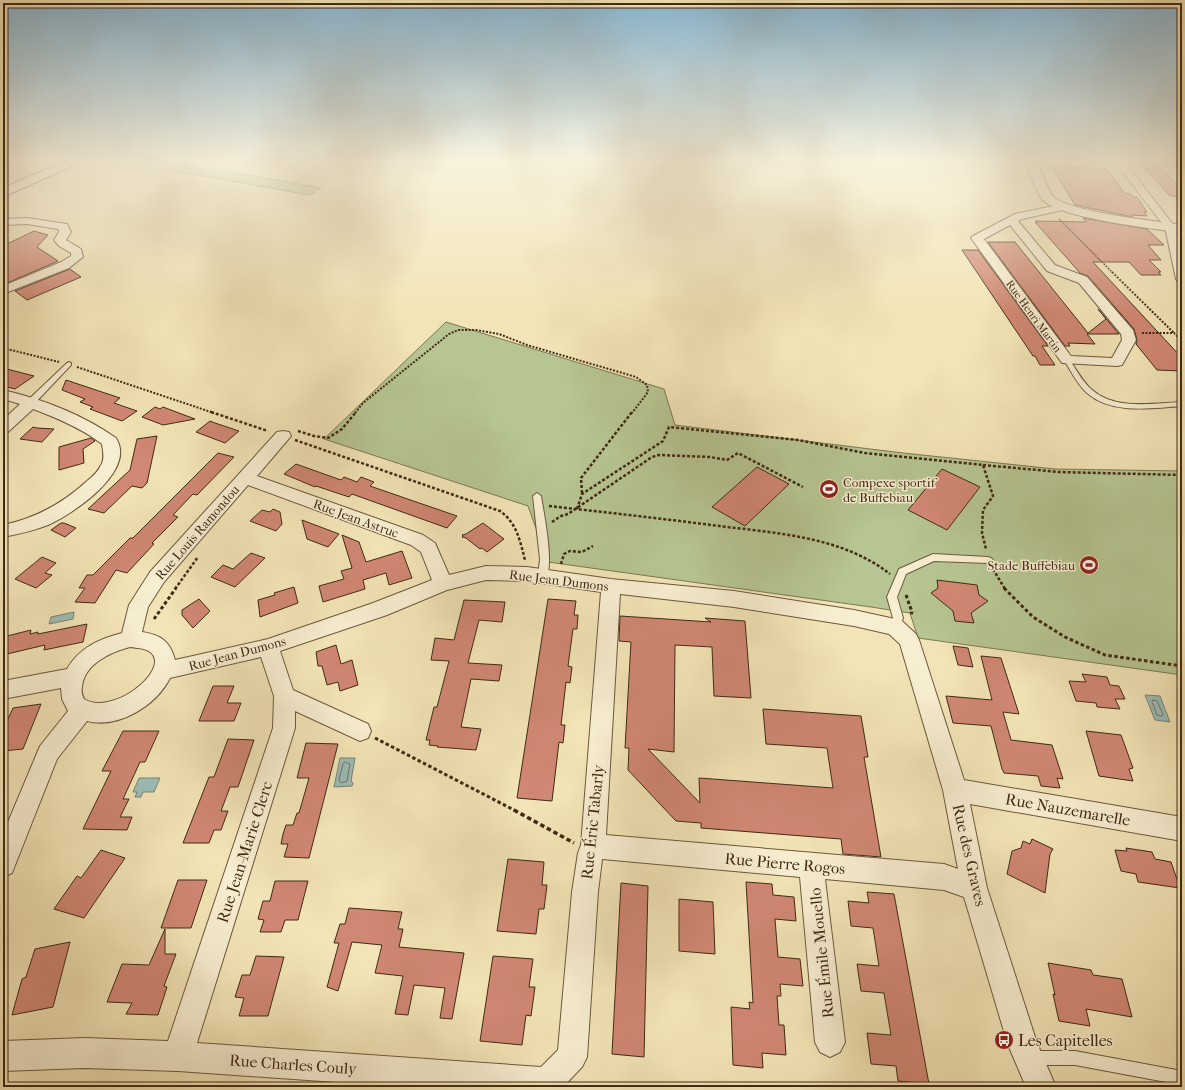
<svg xmlns="http://www.w3.org/2000/svg" width="1185" height="1090" font-family="'IM FELL French Canon',serif">
  <rect width="100%" height="100%" fill="#f2e4b6"/>
  <filter id="stains"><feTurbulence type="fractalNoise" baseFrequency=".005" numOctaves="4"/><feColorMatrix values="0 0 0 0 .2 0 0 0 0 .09 0 0 0 0 .02 0 0 0 .5 -.17"/></filter>
  <radialGradient id="worn" r=".72"><stop offset=".6" stop-color="#630" stop-opacity="0"/><stop offset="1" stop-color="#630" stop-opacity=".3"/></radialGradient>
  <path fill="#b6c591" stroke="#7b7852" d="M173 166 201 170 210 168 321 188 309 195 164 169Z
    M446 322 664 389 675 425 903 453 1055 469 1182 471V675L918 638 910 613 871 607 548 562 528 506 324 439Z"/>
  <path fill="#9dbdb5" stroke="#788275" d="M74 612 73 619 49 624 51 617Z
    M1145 695 1160 696 1170 722 1155 720Z
    M340 758H355L351 781 353 783 352 786 334 787Z
    M139 778H160L154 792H143L141 797H135L137 792H133Z"/>
  <g fill="none" stroke-linecap="round" stroke-linejoin="round">
    <path stroke="#6e7464" stroke-width="1" d="M1153 700 1157 701 1163 714 1162 716 1157 715 1152 702Z
      M345 762 350 764 347 781 341 783 339 780 343 764Z"/>
  </g>
  <path fill="#d08773" stroke="#402a14" d="M1155 164 1159 165 1182 191V198L1169 195 1145 168H1151Z
    M1051 166 1107 169 1124 193 1130 194 1133 197H1137L1147 212H1144L1147 216 1131 215 1133 217 1075 205Z
    M1083 218 1147 229 1164 245H1148L1161 260H1149L1161 272H1158L1161 275H1141L1129 262H1093L1182 358V371L1157 370 1136 344 1137 340 1134 329 1088 276 1080 273 1035 222H1038L1036 221 1086 222Z
    M34 231 48 235 37 247 58 261 5 284 3 282V246Z
    M988 242H1015L1088 333 1106 319 1098 309 1119 334H1087L1095 344 1068 343 1070 346H1065Z
    M962 250H978L1048 346H1042L1055 365H1040L1035 356H1033Z
    M70 269 81 277 27 300 15 291Z
    M3 368 34 376 15 389 3 386Z
    M66 380 120 398 114 403 137 411 122 421 90 409 93 407 80 402 85 399 62 390Z
    M155 407 160 409 163 407 195 419 163 425 142 417Z
    M210 421 215 423 239 431 225 443 196 432Z
    M33 427 37 428 54 429 42 442 20 439Z
    M157 436 147 483 142 488 132 486 104 513 88 509 130 470 137 439Z
    M91 438 95 441 83 449 84 463 59 470V447Z
    M218 453 234 457 197 495 193 494 173 515 178 517 152 543 154 544 127 573 116 570 95 603 75 602 85 588H79L87 575H93L130 538H133Z
    M296 464 341 480 344 477 357 482 361 477 374 482 370 486 457 516 447 528 352 494 349 497 316 486 315 487 284 474Z
    M757 467 789 484 745 526 712 507Z
    M942 469 980 487 947 530 908 510Z
    M273 509 280 512 282 524 276 531 250 521 262 510 270 512Z
    M302 520 339 534 328 547 307 539Z
    M61 523H64L76 528 65 537 51 530Z
    M483 523 504 539 487 552 482 548 480 549 466 538 462 537 463 536 462 535 466 534Z
    M342 535 359 542 366 562 402 551 412 578 389 585 386 573 363 580 365 589 323 602 319 586 344 579 341 571 352 568Z
    M251 553 265 558 235 587 211 577 223 565 233 569Z
    M42 557 56 563 45 573 52 575 36 588 15 579Z
    M937 580 977 585 979 595 988 601 971 613 974 623 955 621 953 611 931 593 938 588Z
    M294 587 298 603 260 617 258 600 275 595 274 593Z
    M199 599 210 611 193 628 182 615V610Z
    M548 599 576 601 574 615H578L577 629H573L568 666 572 667 570 683 566 682 561 725H565L563 743 559 742 552 801 517 798Z
    M464 600 505 602 502 622 479 620 468 663 502 665 499 681 471 679 461 727 481 729 476 750 437 747 438 746 429 745 430 740H426L434 707H437L449 661 431 660 435 638 454 640Z
    M620 616 711 622 705 618 745 621 751 698 714 696 712 647 675 645 674 752 648 749 700 803 699 778 833 788 827 748 766 744 763 709 861 716 868 757H864L881 857 843 854 841 839 701 828V823L676 821 628 770 629 748H625L631 642 619 641Z
    M87 624 83 642 44 650 45 645 3 655V637L31 630 30 634 38 632V634Z
    M336 645 341 664 352 660 358 685 340 691 338 682 327 685 322 666H318L316 652Z
    M953 646 968 648 973 667 958 665Z
    M981 656 1001 658 1019 714 1003 712 1011 740 1052 745 1063 779 1057 778 1060 788 1041 786 1038 776 1004 773 1002 769 991 726 953 723 946 696 992 700Z
    M1082 674 1107 677 1110 685 1119 686 1125 699H1115L1120 709 1097 707 1096 703 1076 701 1069 681 1086 682Z
    M213 686H234L227 703H241L234 721H199Z
    M41 704 23 749 3 751V730L13 708Z
    M123 731H159L145 762H140L123 799H129L120 817H132L127 830 83 829 111 771H102Z
    M1086 731 1121 735 1133 768 1129 769 1133 781 1099 776Z
    M228 739 254 740 238 787H230L221 811H228L221 830H214L209 843H183L209 777H214Z
    M306 743 338 744 309 858 284 857 288 844H281L283 834 286 825H293L297 813H299L309 778H297Z
    M1032 839 1053 849 1050 854 1045 893 1007 874 1012 851 1021 848 1023 841 1030 844Z
    M1126 848 1152 852 1155 859 1171 862 1180 888 1138 882 1136 874 1121 871 1115 850 1127 851Z
    M101 850 125 858 84 918 54 909 77 876 81 878Z
    M508 859 544 862 542 885H547L544 909H539L536 934 497 931Z
    M178 880H207L191 928H161Z
    M275 881H308L298 920H285L281 932H260L264 920 258 919 263 901H270Z
    M746 882 772 884 773 895 794 897 796 921 775 919 778 957 800 959 803 986 780 984 781 996H777L779 1025H784L786 1055 762 1053 763 1068 733 1065 731 1007 750 1009 749 1002 753 1003Z
    M621 883 648 886 644 1057 612 1054Z
    M867 892 894 894 929 1084 898 1081 896 1066 871 1064 867 1033 891 1035 884 993 861 991 857 964 879 966 873 928 851 926 848 901 869 903Z
    M679 899 713 902 715 954 679 951Z
    M349 908 402 912 398 929H403L399 947 464 953 452 1019 440 1018 445 988 414 985 408 1015 395 1014 403 976 375 973 382 945 352 942 338 991 327 987 339 943H334L340 924H345Z
    M165 929V954H176L164 986 167 987 158 1015 126 1014 132 1003 107 1002 122 964 149 965Z
    M70 942 53 1007 12 1015 22 979 26 977 35 949Z
    M256 956 284 957 268 1016H239L244 998 235 997 242 975H250Z
    M493 956 533 959 529 987H535L531 1016 526 1015 522 1045 480 1041Z
    M1048 963 1091 970 1093 975 1122 979 1132 1017 1086 1009 1090 1026 1059 1021 1053 994 1055 995Z"/>
  <g fill="none" stroke-linecap="round" stroke-linejoin="round">
    <g stroke="#6c583c" stroke-width="2">
      <path id="service" d="M1139 161 1182 163V165L1141 162Z
        M1067 358 1069 359C1076 369 1082 381 1091 389 1115 411 1153 403 1182 402V406C1152 408 1112 415 1087 393 1077 384 1071 371 1064 360Z
        M69 362 71 363V365L34 404H28V400L67 363Z
        M537 493 541 496C544 515 554 562 546 579H540L538 576 540 559 533 496Z
        M933 554 988 557 991 558 993 560 991 562 988 563 934 561 906 574 897 597 903 618 899 630 895 631 891 630 890 627 893 618 887 597 899 569Z
        M1032 1051H1075L1182 1071V1085L1075 1065H1032L1027 1063 1025 1058 1027 1053Z"/>
    </g>
    <g stroke="#6c583c" stroke-width="2">
      <path id="minor" d="M1114 161H1124L1175 227 1182 254V283L1178 282 1176 279 1165 227Z
        M1063 204 1067 205 1068 207 1067 209 1022 219 1018 221 1055 265 1087 277 1133 330 1136 340 1122 365 1117 366 1062 363 971 238 973 236 1015 214ZM1010 225 1047 271 1079 283 1121 334 1122 340 1112 358 1071 356 984 239Z
        M27 218 67 224 71 232 66 240 81 249 83 257 69 268 3 294V286L61 262 71 256V253L59 246 54 240 59 232 58 229 27 224 3 225V219Z
        M3 390C42 399 82 414 116 438 137 471 73 514 48 525 33 531 18 534 3 537V525C36 518 62 504 87 481 92 477 98 472 101 465 105 459 103 451 102 444 81 428 57 418 33 409L8 432 3 434V420L20 404 3 399Z
        M283 431 289 432 291 436 257 476 423 535 435 543 449 575 486 566 527 567 611 579 734 591 854 610 895 619 902 621 916 634 919 640 964 780 1182 817V841L970 804 987 888 1037 1043 1056 1087H1026L1008 1045 964 897 944 890 825 879 845 1042 840 1052 830 1057 820 1052 815 1042 800 877 602 859 598 892 587 1057 582 1067 563 1087H407L178 1071 85 1068 3 1071V1041L85 1038 168 1041 273 728 274 696 261 657 170 678C156 706 118 729 87 721L57 759 12 873 3 877V834L40 746 68 711 62 699 61 688 3 699V681L67 669C79 648 99 639 122 633L129 605 150 572 277 432ZM248 485 411 545 421 552 432 580 373 603 268 639 175 660C170 641 161 635 142 632L148 607 164 582ZM486 580 527 581 601 592 581 845 578 853 572 892 558 1050 541 1067 197 1043 295 728V711L360 741 368 738 371 731 368 724 293 690 280 651 387 615 447 590ZM620 594 734 607 854 626 889 634 900 644 943 790 958 869 944 864 606 835ZM130 647C137 648 149 648 153 655 166 674 111 716 84 699 82 695 81 692 82 687 84 664 111 652 130 647Z"/>
    </g>
    <g stroke="#6c583c" stroke-width="2">
      <path id="tertiary" d="M1025 161H1037C1042 172 1046 185 1052 195 1065 212 1158 221 1182 225V233C1153 228 1062 219 1043 200 1036 193 1030 172 1025 161Z"/>
    </g>
    <g stroke="#402a14" stroke-width="2">
      <path id="secondary" d="M65 161H81L79 163 3 197V188Z"/>
    </g>
    <path stroke="#402a14" stroke-width="1.5" stroke-dasharray="2 1" stroke-linecap="butt" d="M1059 219 1113 273"/>
    <path stroke="#402a14" stroke-width="2" stroke-dasharray="2 1.5" stroke-linecap="butt" d="M1112 272 1174 333
      M1142 333H1174L1182 341
      M3 348 59 362
      M77 367 214 413
      M355 413 363 403 449 334 458 330H476L499 334 527 345 636 377 647 385 648 392 632 413"/>
    <path stroke="#402a14" stroke-width="2.5" stroke-dasharray="3 2" stroke-linecap="butt" d="M211 412 268 431
      M298 431 314 436 328 438 342 429 356 412
      M295 440 500 511C517 523 520 541 525 560
      M983 465 1059 472 1182 475
      M582 493 581 478 632 412
      M549 506C603 512 657 518 711 525 772 533 840 535 890 574
      M577 509 582 494 663 441 669 427 798 440 865 453 983 465 993 496 983 510 982 533 986 549
      M552 522 561 516 568 514 652 457 659 455 710 457 727 460 738 453 803 487
      M561 564 564 554 570 551 582 552 593 546
      M993 569 1005 589
      M175 589 198 557"/>
    <path stroke="#402a14" stroke-width="3" stroke-dasharray="3.5 2.5" stroke-linecap="butt" d="M1004 588 1033 617 1065 637 1105 655 1182 666
      M906 595 912 612 911 614
      M154 619 176 588
      M375 738 516 811"/>
    <path stroke="#402a14" stroke-width="3.5" stroke-dasharray="4.5 3" stroke-linecap="butt" d="M514 810 574 843"/>
    <use href="#service" fill="#f7edd0" fill-rule="evenodd"/>
    <use href="#minor" fill="#f7edd0" fill-rule="evenodd"/>
    <use href="#tertiary" fill="#f7edd0" fill-rule="evenodd"/>
    <use href="#secondary" fill="#f7edd0" fill-rule="evenodd"/>
  </g>
  <linearGradient id="sky" x2="0" y2="1"><stop stop-color="#8ab8d4"/><stop offset="0.51" stop-color="#f9f3de"/><stop offset="1" stop-color="#f9f3de" stop-opacity="0"/></linearGradient>
  <rect width="1185" height="314" fill="url(#sky)"/>
  <defs>
    <g id="stadium-disc" transform="scale(1)"><circle r="9.5" fill="#8f2418" stroke="#f7edd0"/><path d="M0-5a6.5 5 0 1 0 0 10a6.5 5 0 1 0 0-10ZM-3.5-1.8h7v3.6h-7Z" fill="#fff"/></g>
    <g id="bus-disc" transform="scale(1)"><circle r="9.5" fill="#8f2418" stroke="#f7edd0"/><path d="M-5-6H5V4H4V6H2V4H-2V6H-4V4H-5ZM-3.5-4V0h7V-4ZM-3.5 1.2v1.5H-2V1.2ZM2 1.2v1.5H3.5V1.2Z" fill="#fff"/></g>
  </defs>
  <g fill-rule="evenodd">
    <use href="#stadium-disc" x="829" y="489"/>
    <use href="#stadium-disc" x="1089" y="565"/>
    <use href="#bus-disc" x="1004" y="1040"/>
  </g>
  <g text-anchor="middle" stroke-width="3" stroke-linejoin="round" paint-order="stroke">
    <g font-size="11" fill="#402a14" stroke="#f7edd0">
      <text transform="translate(1034 316) rotate(54)" y="4">Rue Henri Martin</text>
    </g>
    <g font-size="13" fill="#402a14" stroke="#f7edd0" text-anchor="start">
      <text x="843" y="487">Compexe sportif<tspan x="843" dy="15">de Buffebiau</tspan></text>
      <text x="1075" y="570" text-anchor="end">Stade Buffebiau</text>
    </g>
    <g font-size="13" fill="#402a14" stroke="#f7edd0">
      <text transform="translate(356 518) rotate(20)" y="5">Rue Jean Astruc</text>
      <text transform="translate(197 532) rotate(-49)" y="5">Rue Louis Ramondou</text>
      <text transform="translate(559 580) rotate(7)" y="5">Rue Jean Dumons</text>
      <text transform="translate(237 653) rotate(-15)" y="5">Rue Jean Dumons</text>
    </g>
    <g font-size="16" fill="#402a14" stroke="#f7edd0">
      <text transform="translate(1068 809) rotate(10)" y="6">Rue Nauzemarelle</text>
      <text transform="translate(592 822) rotate(-84)" y="6">Rue Éric Tabarly</text>
      <text transform="translate(244 852) rotate(-72)" y="6">Rue Jean-Marie Clerc</text>
      <text transform="translate(970 855) rotate(77)" y="6">Rue des Graves</text>
      <text transform="translate(785 863) rotate(5)" y="6">Rue Pierre Rogos</text>
      <text transform="translate(821 953) rotate(-96)" y="6">Rue Émile Mouello</text>
      <text transform="translate(293 1064) rotate(4)" y="6">Rue Charles Couly</text>
    </g>
    <g font-size="16" fill="#402a14" stroke="#f7edd0" text-anchor="start">
      <text x="1018" y="1046">Les Capitelles</text>
    </g>
  </g>
  <rect width="1185" height="1090" fill="none" stroke="#f2e4b6" stroke-width="16"/>
  <rect x="4" y="4" width="1177" height="1082" fill="none" stroke="#402a14" stroke-width="2"/>
  <rect x="8" y="8" width="1169" height="1074" fill="none" stroke="#402a14"/>
  <rect width="100%" height="100%" filter="url(#stains)"/>
  <rect width="100%" height="100%" fill="url(#worn)"/>
</svg>
